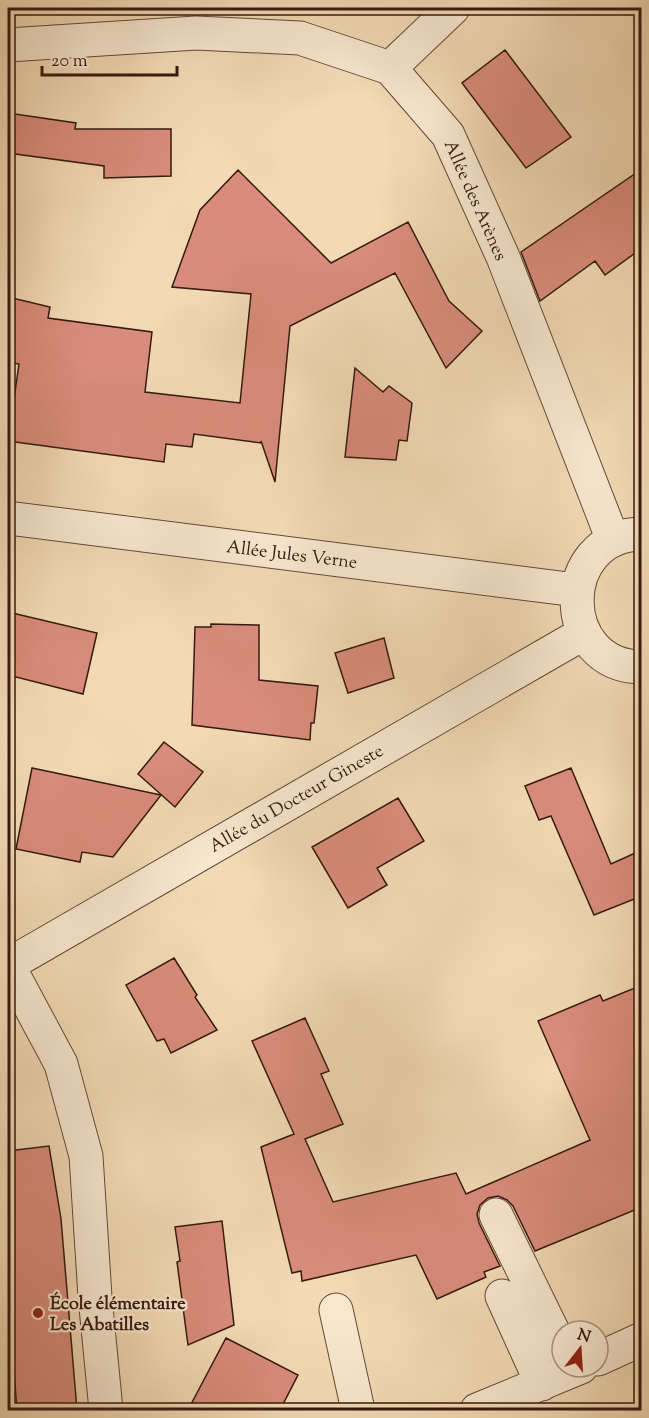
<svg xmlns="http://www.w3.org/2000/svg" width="649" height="1418" font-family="'Sorts Mill Goudy',serif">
  <rect width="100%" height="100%" fill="#f2dab5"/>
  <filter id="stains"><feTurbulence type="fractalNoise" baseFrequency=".00333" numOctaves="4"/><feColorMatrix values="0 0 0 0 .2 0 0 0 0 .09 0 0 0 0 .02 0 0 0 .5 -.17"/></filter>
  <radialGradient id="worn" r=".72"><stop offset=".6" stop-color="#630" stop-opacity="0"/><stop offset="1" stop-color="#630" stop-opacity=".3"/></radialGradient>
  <path fill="#d98c7c" stroke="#36190f" stroke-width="1.5" d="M505 50 571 137 526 168 462 83Z
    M8 113 76 123 75 129H171V176L104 178V166L8 153Z
    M642 169V248L605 275 595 261 540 301 521 252Z
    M238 170 331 263 408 222 449 301 482 331 446 368 395 273 290 326 275 482 261 441V443L194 434 192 447 166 444 164 462 8 441 19 364 8 362V297L50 307 48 318 152 332 145 392 240 403 251 294 172 287 200 210Z
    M355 368 383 392 389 386 412 403 407 441 399 440 396 460 345 457Z
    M8 612 97 633 83 694 8 675Z
    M211 624 259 625V680L318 686 314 723H311L310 740 192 725 195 627H211Z
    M384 638 394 678 348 693 335 653Z
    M164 742 203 772 175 807 138 774Z
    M32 768 161 795 113 857 82 852 80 862 16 849Z
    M571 768 611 864 642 850V896L594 915 551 816 539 820 525 786Z
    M398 798 424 841 377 868 387 885 348 908 312 847Z
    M174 958 197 995 195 997 217 1030 171 1053 164 1039 157 1041 126 985Z
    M642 985V1207L535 1251 513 1206 507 1200 498 1196 488 1198 480 1205 477 1214 479 1223 500 1266 484 1272 486 1277 437 1299 416 1255 302 1281 301 1271 292 1273 261 1147 294 1134 252 1041 305 1018 329 1071 321 1074 343 1124 305 1139 333 1202 456 1173 466 1194 590 1140 538 1021 600 995 603 1001Z
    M49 1146 61 1219 77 1410H17L8 1294V1151Z
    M222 1221 234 1325 188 1345 177 1262 180 1261 175 1227Z
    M226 1338 298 1375 280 1410H188Z"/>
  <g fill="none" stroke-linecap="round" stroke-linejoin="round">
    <g stroke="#654938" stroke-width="35">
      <path id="minor" d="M8 45 196 33 300 38 390 68 448 135 503 257 613 540
        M390 68 453 8
        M8 518 576 590
        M642 534C555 535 556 667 642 667
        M8 965 584 633
        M8 965 61 1064 86 1156 95 1297 106 1410
        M496 1215 562 1350
        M502 1296 542 1384
        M336 1310 358 1410
        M598 1359 642 1339
        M477 1410 581 1367"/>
    </g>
    <use href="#minor" stroke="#f7e7cf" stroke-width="33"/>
  </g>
  <circle fill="#8f2418" stroke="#f7e7cf" stroke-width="2" cx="38" cy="1313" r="6"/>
  <g text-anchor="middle" stroke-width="4.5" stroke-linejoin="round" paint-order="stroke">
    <g font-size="18" fill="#36190f" stroke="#f7e7cf">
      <text transform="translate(476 200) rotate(66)" y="6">Allée des Arènes</text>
      <text transform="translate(292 554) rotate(7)" y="6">Allée Jules Verne</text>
      <text transform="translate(296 798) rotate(-30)" y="6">Allée du Docteur Gineste</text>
    </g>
    <g font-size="18" font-weight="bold" fill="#36190f" stroke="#f7e7cf" text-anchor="start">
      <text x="50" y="1309">École élémentaire<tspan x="50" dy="21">Les Abatilles</tspan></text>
    </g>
  </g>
  <rect width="649" height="1418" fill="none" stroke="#f2dab5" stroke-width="30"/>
  <rect x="9" y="9" width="631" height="1400" fill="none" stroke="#36190f" stroke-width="3"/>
  <rect x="15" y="15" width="619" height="1388" fill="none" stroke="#36190f" stroke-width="1.5"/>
  <g transform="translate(580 1349) rotate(17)"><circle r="28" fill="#f7e7cf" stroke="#aa9582" stroke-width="1.5"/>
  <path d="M0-4.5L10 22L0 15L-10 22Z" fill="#8f2418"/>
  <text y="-9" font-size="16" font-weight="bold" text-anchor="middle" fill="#36190f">N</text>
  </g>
  <path d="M42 66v9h135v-9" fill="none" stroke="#36190f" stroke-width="3"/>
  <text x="51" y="66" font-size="18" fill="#36190f" stroke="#f7e7cf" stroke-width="4.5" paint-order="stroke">20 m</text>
  <rect width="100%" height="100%" filter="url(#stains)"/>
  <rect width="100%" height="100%" fill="url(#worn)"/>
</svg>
